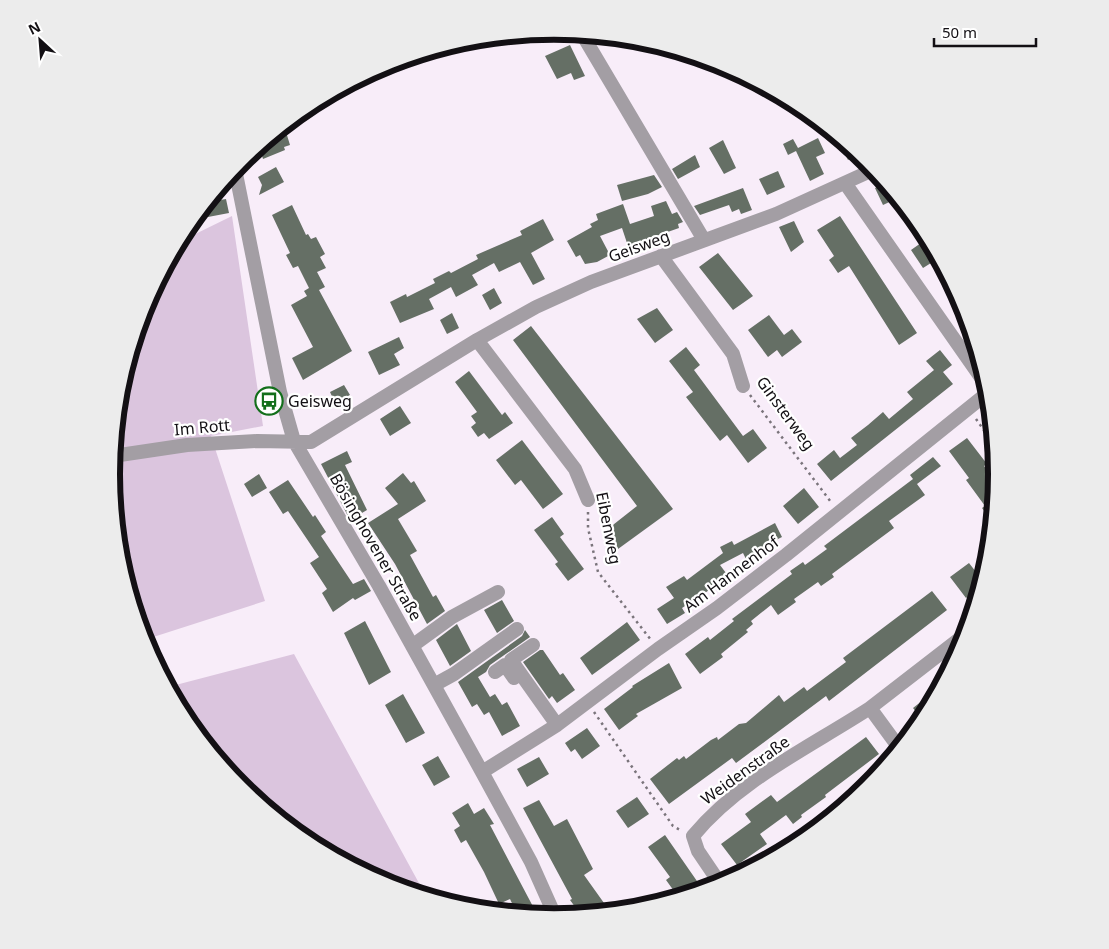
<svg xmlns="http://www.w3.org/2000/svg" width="1109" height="949" font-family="'Noto Sans',sans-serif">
  <rect width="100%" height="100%" fill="#f8edf9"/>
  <path fill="#dbc5de" d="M232 216 263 426 211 436 265 601 144 640 120 561 111 474 120 388 145 305 179 242Z
    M294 654 426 896 385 884 308 843 241 788 186 721 168 687Z"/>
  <path fill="#656f65" d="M570 45 585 76 574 80 571 73 557 79 545 56Z
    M277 131 279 135 286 132 290 145 284 147 285 150 263 159 259 146Z
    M835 134 854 150 860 154 848 160Z
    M818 138 825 153 816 157 824 174 810 181 796 151 788 155 783 144 793 139 798 148Z
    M723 140 736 168 724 174 709 148Z
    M695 155 700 167 678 179 672 169Z
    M276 167 284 182 259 195 262 185 258 177Z
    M778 171 785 187 767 195 759 179Z
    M654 175 662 187 648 194 622 201 617 185Z
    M886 183 898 198 883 205 875 188Z
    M743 188 752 210 741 214 739 209 732 212 729 205 700 215 694 206Z
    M226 199 229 213 208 217 206 204 208 202Z
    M666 201 672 214 677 212 683 222 678 224 679 228 628 246 622 228 600 236 610 255 597 262 585 264 580 255 576 257 567 241 592 227 590 224 598 220 596 214 623 204 630 224 654 216 651 206Z
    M292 205 306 235 308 234 311 239 316 237 325 254 320 257 326 268 317 272 325 287 319 290 352 351 303 380 292 358 313 347 291 305 307 296 304 291 309 288 298 266 293 268 286 255 290 253 272 215Z
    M840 216 917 333 899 345 849 266 838 273 829 260 834 256 817 230Z
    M543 219 554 240 531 253 545 279 533 285 520 262 499 272 494 263 472 275 478 285 456 297 451 287 429 299 434 309 400 323 390 302 406 294 407 297 435 283 433 279 449 271 451 273 478 259 476 255 522 235 520 231Z
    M794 221 804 242 791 252 779 227Z
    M928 238 939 258 923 268 911 250Z
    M718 253 753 296 733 310 699 267Z
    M494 288 502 303 490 310 482 295Z
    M657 308 673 330 655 343 637 319Z
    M452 313 459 328 447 334 440 320Z
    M769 315 784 335 792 329 802 342 782 357 777 350 768 357 748 330Z
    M531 326 673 509 618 549 604 532 637 506 513 340Z
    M399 337 404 348 394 354 400 365 379 375 368 352Z
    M686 347 700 365 694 370 743 436 753 429 767 448 748 463 727 435 720 441 686 397 693 392 669 361Z
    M940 350 952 365 943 372 953 384 831 481 817 464 834 450 840 458 857 445 851 438 868 425 883 412 889 419 913 399 907 392 934 370 926 361Z
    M469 371 502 415 505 412 513 423 489 439 484 433 478 437 471 427 476 423 471 416 477 412 455 382Z
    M344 385 350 395 335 403 330 392Z
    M400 406 411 423 390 436 380 419Z
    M967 438 987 464 984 466 997 483 993 523 982 508 985 506 966 480 969 478 949 451Z
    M522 440 563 494 543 509 521 480 515 485 496 460Z
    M347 451 352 462 345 465 367 510 350 520 321 464Z
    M933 457 941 466 917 484 925 495 889 521 894 528 832 574 834 577 821 586 818 582 794 599 796 602 778 615 771 605 751 621 753 624 746 630 748 632 721 654 723 657 700 674 685 654 708 637 710 640 734 621 732 619 792 574 790 571 803 562 805 565 827 549 824 546 913 479 910 475Z
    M403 473 411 483 414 481 426 501 398 519 417 551 410 555 433 597 436 595 445 611 427 624 395 564 368 523 398 504 385 488Z
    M259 474 267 488 252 497 244 484Z
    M288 480 313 517 315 515 326 532 321 536 353 584 364 579 371 591 355 600 353 598 333 612 322 593 327 589 310 563 319 557 288 511 283 514 269 492Z
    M804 488 819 507 798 524 783 506Z
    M552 517 564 534 560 537 584 569 568 581 555 564 558 562 534 530Z
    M775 523 782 537 764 546 768 553 748 563 743 553 720 565 729 577 682 608 685 613 667 624 657 609 674 598 666 587 684 576 687 580 723 553 720 547 732 541 734 545Z
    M969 563 983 581 982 586 966 598 950 577Z
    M932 591 947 610 829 701 826 696 736 763 732 758 669 804 650 779 677 758 679 760 684 756 686 759 711 740 717 737 718 740 739 724 746 723 779 695 784 702 804 687 807 691 846 662 843 658Z
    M502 600 514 621 497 633 484 610Z
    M365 621 391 672 369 685 344 633Z
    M627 622 640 640 592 675 580 658Z
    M457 624 471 651 450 666 436 640Z
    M525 630 530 637 490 665 486 672 478 677 490 697 495 694 502 705 507 702 520 726 502 736 489 712 484 715 477 704 472 707 458 682 522 636Z
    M540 650H543L560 675 563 673 575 690 557 703 552 696 549 699 523 662Z
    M669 663 682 688 636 714 638 716 619 730 604 709 633 687 632 686Z
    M942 685 931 707 923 721 913 708Z
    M403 694 425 733 406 743 385 705Z
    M587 728 600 746 582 759 575 749 571 752 565 743Z
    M866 737 879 754 825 795 826 797 801 815 802 817 793 824 786 815 760 834 767 844 737 865 721 844 751 822 745 814 771 795 777 802Z
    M438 756 450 777 434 786 422 765Z
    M539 757 549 774 527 787 517 769Z
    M637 797 649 814 628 828 616 811Z
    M539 800 554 826 567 819 593 869 584 875 604 903 589 914 581 915 570 900 572 899 523 808Z
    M468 803 474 814 484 808 494 824 490 825 538 916 517 914 510 899 499 904 484 872 466 840 461 843 454 830 460 826 452 813Z
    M665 835 699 884 679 898 666 880 670 877 648 847Z"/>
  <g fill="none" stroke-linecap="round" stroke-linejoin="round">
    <path stroke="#7a747b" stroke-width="2.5" stroke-dasharray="2.5 4" stroke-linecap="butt" d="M750 395 831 502
      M976 419 995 446
      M588 512V528L598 572 651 640
      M594 712 673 826 682 831"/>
    <path stroke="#a39ea4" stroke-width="14" d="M582 34 704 240
      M235 169 280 392 294 441 379 586 482 772 531 862 556 918
      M845 183 989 389
      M661 256 733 354 743 386
      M477 340 575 469 588 500
      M113 456 187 445 257 441 311 442 477 340 536 307 591 282 776 214 875 169
      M533 645 511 660 557 725
      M412 646 452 617 498 592
      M495 672 505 665 514 678
      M434 685 454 674 517 629
      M900 749 870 708 967 633
      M482 772 557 725 658 649 717 608 786 555 990 391
      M721 885 698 851 693 836C739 780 810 747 870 708"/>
  </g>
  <defs>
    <g id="bus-ring" transform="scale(1.4375)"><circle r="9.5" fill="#fff" stroke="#136f1b" stroke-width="1.5"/><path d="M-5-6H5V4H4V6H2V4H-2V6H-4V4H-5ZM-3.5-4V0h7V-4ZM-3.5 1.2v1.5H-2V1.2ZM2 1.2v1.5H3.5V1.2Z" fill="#136f1b"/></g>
  </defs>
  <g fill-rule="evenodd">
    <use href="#bus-ring" x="269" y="401"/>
  </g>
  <g text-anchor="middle" stroke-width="4.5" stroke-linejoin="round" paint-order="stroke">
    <g font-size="16" fill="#131014" stroke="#fff">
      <text transform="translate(639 246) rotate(-20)" y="6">Geisweg</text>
      <text transform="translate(786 413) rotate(54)" y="6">Ginsterweg</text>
      <text transform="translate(202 427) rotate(-5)" y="6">Im Rott</text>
      <text transform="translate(609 528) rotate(79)" y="6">Eibenweg</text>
      <text transform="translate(376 547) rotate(60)" y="6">Bösinghovener Straße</text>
      <text transform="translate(731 574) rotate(-37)" y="6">Am Hannenhof</text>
      <text transform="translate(745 770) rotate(-36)" y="6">Weidenstraße</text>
    </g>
    <g font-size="16" fill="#131014" stroke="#fff" text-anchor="start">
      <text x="288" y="407">Geisweg</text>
    </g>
  </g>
  <path d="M0 0H1109V949H0ZM120 474a434 434 0 1 1 868 0a434 434 0 1 1-868 0Z" fill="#ececec" fill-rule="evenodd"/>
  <path fill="none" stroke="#131014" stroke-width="6" d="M120 474a434 434 0 1 1 868 0a434 434 0 1 1-868 0Z"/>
  <g transform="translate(40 40) rotate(334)" stroke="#ffffff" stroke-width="4" paint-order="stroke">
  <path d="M0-4L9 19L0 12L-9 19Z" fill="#131014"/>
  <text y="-8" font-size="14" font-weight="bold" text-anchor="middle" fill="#131014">N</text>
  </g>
  <path d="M934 38v8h102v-8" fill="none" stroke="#131014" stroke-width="2.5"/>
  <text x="942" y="38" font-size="15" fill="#131014" stroke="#ffffff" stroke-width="4" paint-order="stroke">50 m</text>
</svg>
